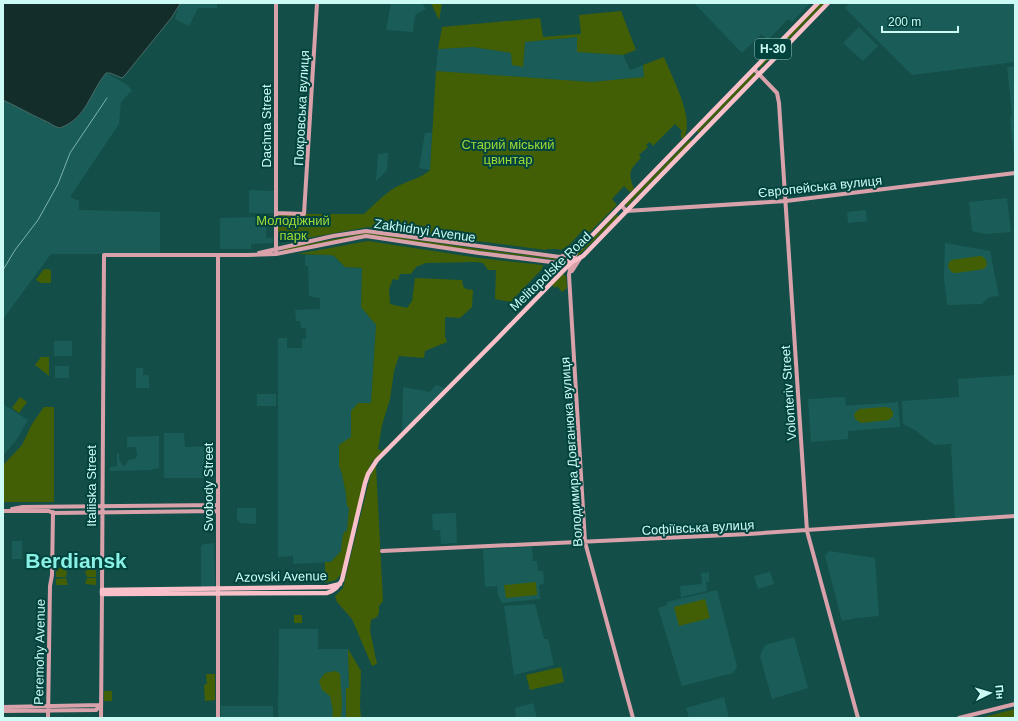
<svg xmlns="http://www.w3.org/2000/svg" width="1018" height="721" font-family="Helvetica,sans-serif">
  <rect width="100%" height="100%" fill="#134e49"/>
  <path fill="#1a5d58" d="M180 3H217V8H198L189 26 175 19Z
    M391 3H422L426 9 415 15 413 32 386 30Z
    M694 3H810L792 22 788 19 768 40 761 34 742 53Z
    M849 3H1015V62L912 75 845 8Z
    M859 27 878 46 863 61 843 43Z
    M577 37V52L623 55 630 70 643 65 644 77 591 82 436 71 438 49 473 47 512 53V65L523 67 525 42Z
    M1015 66V154H1014L1010 119 1012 114 1007 67Z
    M106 73 126 84 132 90 121 102 119 124 70 197 79 201V210L160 212V254H51L3 319V100L31 113 38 119 43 120 60 128 81 114 100 80Z
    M425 133H432L430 170 419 168Z
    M388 153 387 170 376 181 378 154Z
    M249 190 274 191V213H249Z
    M1007 198 1011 232 985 234 972 231 969 202Z
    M866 210 867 221 848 223 847 212Z
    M266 217V238H273V243L251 244V249H220V218Z
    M945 243 990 251 999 296 989 297 982 304 947 305 944 277Z
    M305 255H330L334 256 345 267 362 268 361 307 376 325 371 403 351 411V437L339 466 342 474 346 494 347 506 349 507 347 531 344 532 342 540 341 551 331 562 293 564V556L278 557V338H287V348H302V339H306V328H301L300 321H296L295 310 320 309V298L312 297V296H309L308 266H305Z
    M54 341H72V356H54Z
    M55 366H69V378H55Z
    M136 368H143V375H149V388H136Z
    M1015 375V514L955 518 951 446 953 444 934 445 915 430 903 424 902 401 959 397 958 379Z
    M436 385 445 388 402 433 403 387 430 392Z
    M257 394H276V406H257Z
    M845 397 846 406 898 402 900 427 848 431V439L811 442 808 399Z
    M3 404 28 420 17 439 4 455Z
    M164 433H184L185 447 210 446V456H213V478H164Z
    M159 436V468L153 469 152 470 110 471V467L117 466V453H119V459L123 466 126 465 128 460 135 459 137 456V451L135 447H127V437Z
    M237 508H256V524L240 523 237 519Z
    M456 513 457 543 441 544 440 530H433L432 514Z
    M12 541H22V559H12Z
    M214 543 215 588H201V547L202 546 203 544Z
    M532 547 533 561H537L538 571H543L544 584 539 585 540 599 502 603 498 596 497 586 485 587 483 549Z
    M829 551 875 558 879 616 857 618 842 621 825 556Z
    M709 572V582H706L707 591 681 597 680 586 702 584 701 573Z
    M770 572 774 584 758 589 754 576Z
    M717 590 737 667 733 673 682 686 658 608 667 605V602Z
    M535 604 544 639H548L554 665 514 675 504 606Z
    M279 629H318V649H348L349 688H346V718H278Z
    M794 637 808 688 772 699 760 656 765 645Z
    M724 697 729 718H689L686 708Z
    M533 703 537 718H516L515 708Z
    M221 706H273V718H221Z"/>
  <path fill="#435f06" d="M431 3H442L439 20Z
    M821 3H825L760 68 759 66Z
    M621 11 636 50 623 55 577 52V37L525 42 523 67 512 65 511 53 473 47 438 49 442 27 540 18 543 37 581 34 579 15Z
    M664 57C672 78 695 118 684 138H681V133L682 131 675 124 653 146 650 142 646 145 648 147 639 155 641 158C629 170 628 173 634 189L630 192 624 186 612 199 617 205 590 232 584 229 569 245 561 250 557 249H547L546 250 368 227 286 242H283V237H278V215L281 214H364C374 205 384 194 396 187 407 181 422 178 430 170L436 71 591 82 644 77 643 65Z
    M753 73H755V75L698 133 697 131Z
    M689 140H691V142L626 207 625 205Z
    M616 215H618V217L578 256 577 254Z
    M366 233 479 249 558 259V260L479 251 366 235 284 251 283 249Z
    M368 241 479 258 543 265 542 269 517 295 511 302 495 299 496 270H488L483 263 477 262 426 263 416 267 411 274H400L398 280 393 279 389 289 390 304 407 308 412 301 415 278 462 280 463 286 466 289 473 290 472 307 460 318 445 317V337L447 342 425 351 424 358 399 356 394 371 390 399 382 425 378 449 381 451 389 445 372 462 366 474 342 573 336 580 325 583V562H331L341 551 342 540 344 532 347 531 349 507H347L346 494 342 474 339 466V445L351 437V411L358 403H371L376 325 361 307 362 268 345 267 334 256 330 255 297 254Z
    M980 256H982L986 260 987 265 984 269 956 273H953L949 269 948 264 951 260Z
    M46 269 51 270V283H41L36 280 43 270Z
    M563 274 566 276 567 288 562 292 557 286 555 288 552 285Z
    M41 357H49V376L35 365Z
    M20 397 27 402 19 413 12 408Z
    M44 407H54V502H3V465L22 445 32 424Z
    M885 407 890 408 893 412V416L889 420 861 423 855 419 854 414 859 409Z
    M376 466 383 601 379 606V613L377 617 371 620 370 631 377 664 372 666 352 619 337 602 335 596 343 588 368 485 371 474Z
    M62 566 67 572 66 577H56V572Z
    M91 566 96 571V577H87L85 572Z
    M66 578 68 585H56V579Z
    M87 578H96V585L85 584Z
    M536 582 537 595 506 598 504 585Z
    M705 599 710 618 679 626 674 607Z
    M294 615H302V623H294Z
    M348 649 361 671 360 706 361 718H346V688H349Z
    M561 667 564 682 530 690 526 675Z
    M336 671 340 674 342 704 341 718H332L333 711 330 696 322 690 319 681 325 673Z
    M206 674H215V700L205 701 204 685 207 684Z
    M104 691H112V701H104Z
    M1015 709V718H980Z"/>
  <path fill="#132d2b" stroke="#4a6b68" d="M3 3H180V4L172 17 126 74 122 78 110 73H106C89 94 87 118 60 128 54 127 49 122 43 120 30 114 16 106 3 100Z"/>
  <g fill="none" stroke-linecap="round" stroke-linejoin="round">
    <path stroke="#d9a2ab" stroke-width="4" d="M276 3V251
      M754 69 777 93 779 103 807 531 858 718
      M622 206 626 211 786 201 1015 173
      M276 213 304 214 317 3
      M259 253 333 236 366 231 560 257 575 252
      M576 253 570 270 569 275 585 542 633 718
      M218 255V718
      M572 271 581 257
      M12 509 23 507 218 505
      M3 511H49L53 513 218 511
      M382 551 749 534 1015 516
      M102 590 104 255H247L276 254 366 236 479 253 559 263 570 262
      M3 707 101 705
      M3 711 96 710 100 706
      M48 718 50 586 52 575 53 512
      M101 718 102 594
      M959 718 1015 704"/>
    <path stroke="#f9c0c9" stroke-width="4.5" d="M566 264 577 251 818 3
      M340 584 328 587 102 590V594L327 593C335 590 338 587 342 580L365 483 368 474 377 460 496 340 563 271 572 262 583 256 828 3"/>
    <path stroke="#7eb2ad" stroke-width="1" d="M3 270 15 250 38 220 58 184 70 153 107 98"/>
  </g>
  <g text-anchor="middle" stroke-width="4" stroke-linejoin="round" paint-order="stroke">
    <rect fill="#03433e" stroke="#90c4be" stroke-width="1" x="755" y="39" width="36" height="20" rx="3"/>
    <g font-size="12" font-weight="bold" fill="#ccfbf5">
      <text x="773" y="53">Н-30</text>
    </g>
    <g font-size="13" fill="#ccfbf5" stroke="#03433e">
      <text transform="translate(301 108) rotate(-87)" y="5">Покровська вулиця</text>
      <text transform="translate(266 126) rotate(-90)" y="5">Dachna Street</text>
      <text transform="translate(820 186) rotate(-6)" y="5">Європейська вулиця</text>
      <text transform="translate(425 230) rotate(8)" y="5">Zakhidnyi Avenue</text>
      <text transform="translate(550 271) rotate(-44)" y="5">Melitopolske Road</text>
      <text transform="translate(788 393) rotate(-94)" y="5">Volonteriv Street</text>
      <text transform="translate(571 452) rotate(-94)" y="5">Володимира Довганюка вулиця</text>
      <text transform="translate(91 486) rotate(-90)" y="5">Italiiska Street</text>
      <text transform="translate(208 487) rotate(-90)" y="5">Svobody Street</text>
      <text transform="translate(698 527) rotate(-3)" y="5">Софіївська вулиця</text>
      <text transform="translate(281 576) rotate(-1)" y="5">Azovski Avenue</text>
      <text transform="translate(39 652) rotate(-89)" y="5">Peremohy Avenue</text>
    </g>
    <g font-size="13" fill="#a0d934" stroke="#03433e">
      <text x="508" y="149">Старий міський<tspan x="508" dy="15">цвинтар</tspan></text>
      <text x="293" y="225">Молодіжний<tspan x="293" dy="15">парк</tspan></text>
    </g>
    <g font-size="21" font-weight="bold" fill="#88f0e5" stroke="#03433e">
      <text x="76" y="568">Berdiansk</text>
    </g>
  </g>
  <rect width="1018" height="721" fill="none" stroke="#ccfbf5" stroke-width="8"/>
  <g transform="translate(990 693) rotate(85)" stroke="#03433e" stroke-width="3" paint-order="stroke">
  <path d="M0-3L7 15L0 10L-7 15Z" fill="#ccfbf5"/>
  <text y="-6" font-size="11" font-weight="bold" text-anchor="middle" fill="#ccfbf5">Пн</text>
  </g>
  <path d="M882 26v6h76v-6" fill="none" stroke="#ccfbf5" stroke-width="2"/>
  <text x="888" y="26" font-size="12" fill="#ccfbf5" stroke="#03433e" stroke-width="3" paint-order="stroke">200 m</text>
</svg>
